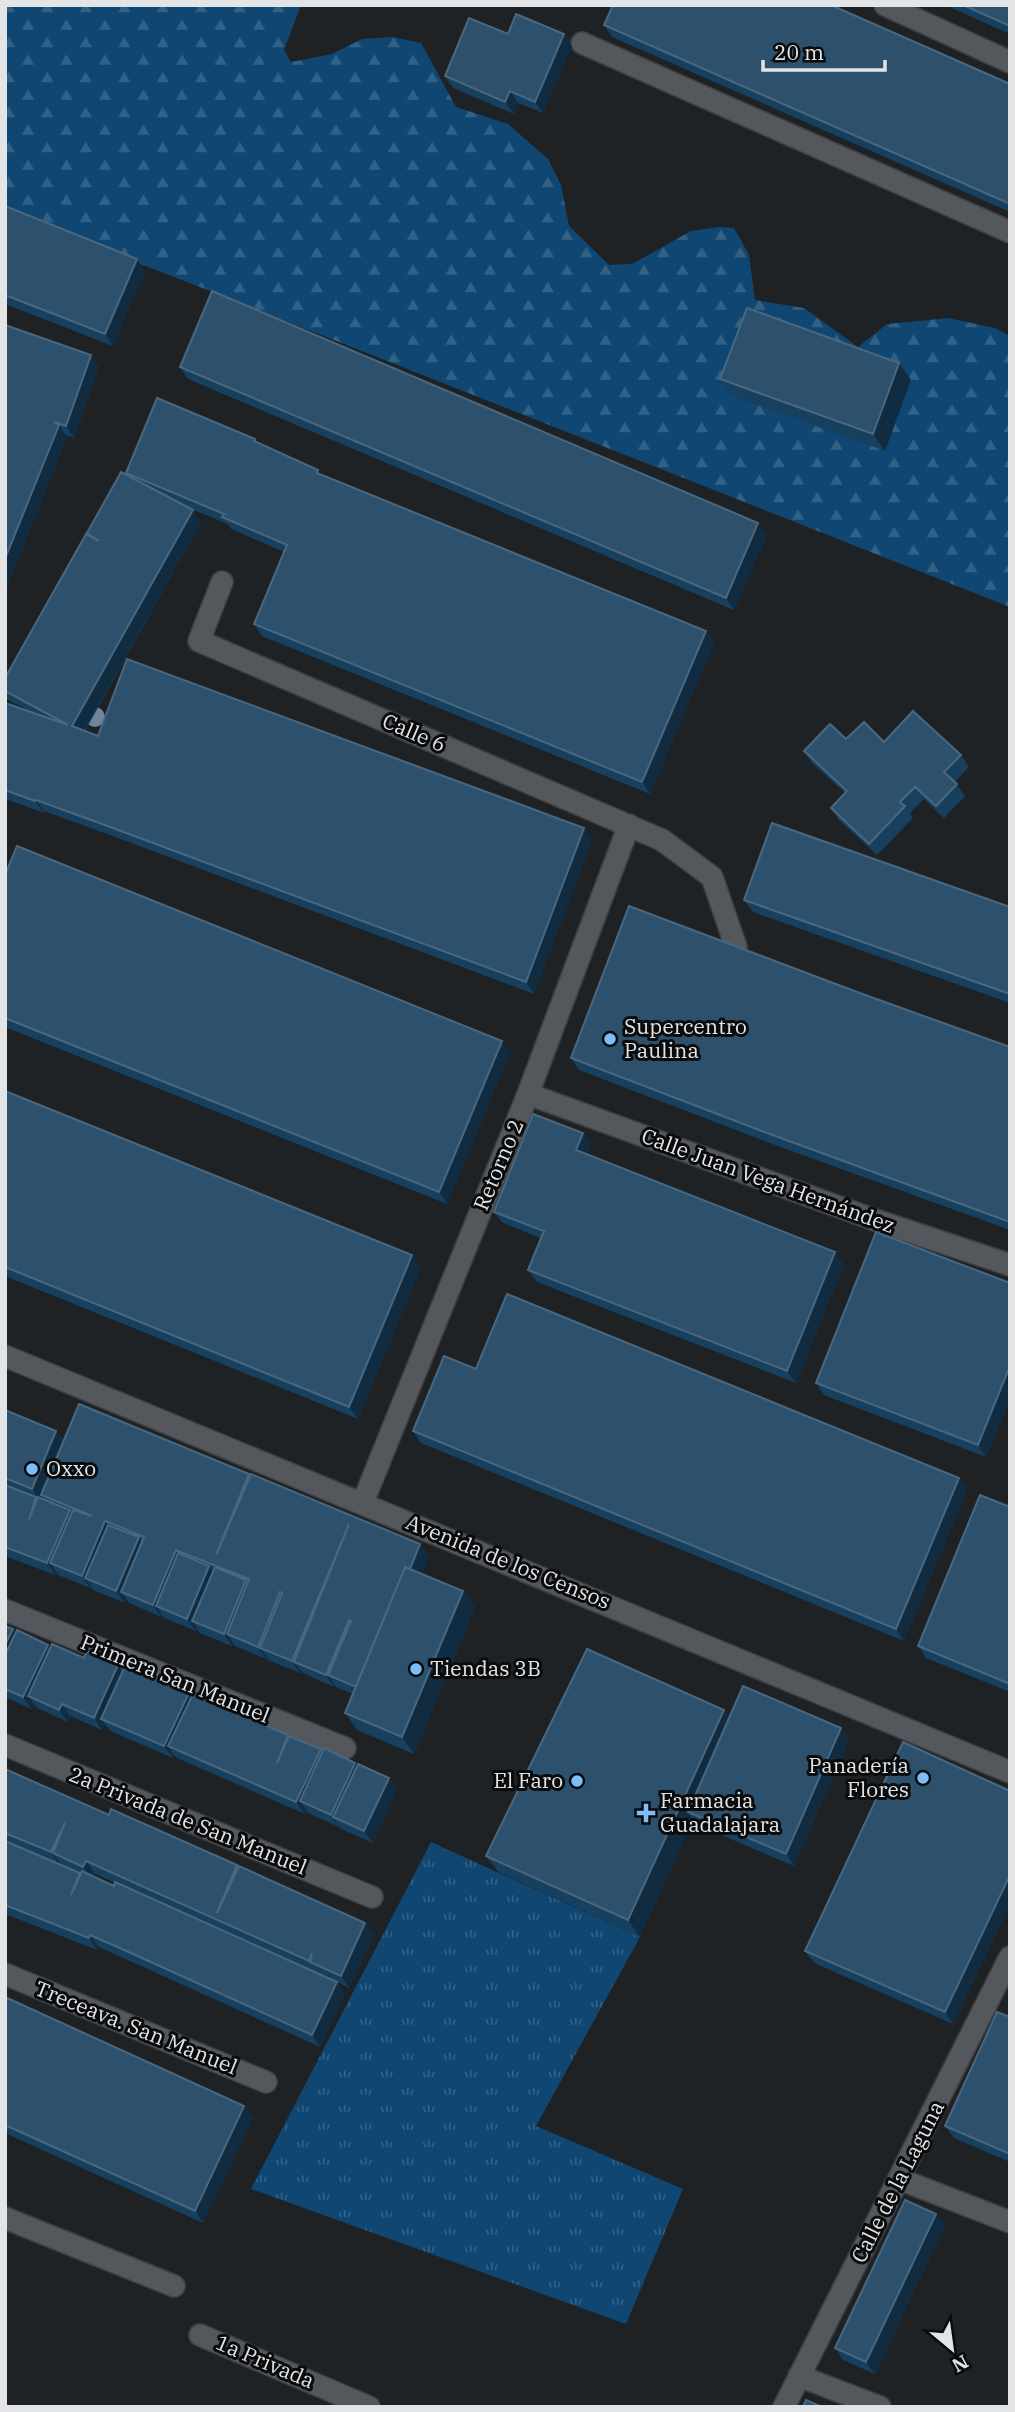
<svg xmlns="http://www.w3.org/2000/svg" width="1015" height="2412" font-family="'IBM Plex Serif',serif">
  <defs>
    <pattern id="grass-tufts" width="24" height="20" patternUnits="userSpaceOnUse" patternTransform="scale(1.75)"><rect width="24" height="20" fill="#104672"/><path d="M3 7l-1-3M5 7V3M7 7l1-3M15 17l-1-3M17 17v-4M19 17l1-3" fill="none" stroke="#326186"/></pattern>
    <pattern id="forest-firs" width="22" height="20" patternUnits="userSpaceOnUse" patternTransform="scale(1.75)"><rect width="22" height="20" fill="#104672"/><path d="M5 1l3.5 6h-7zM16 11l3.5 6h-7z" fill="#326186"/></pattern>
  </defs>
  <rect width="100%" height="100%" fill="#1f2224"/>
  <path fill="url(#grass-tufts)" d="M431 1842 640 1937 536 2126 683 2189 626 2324 251 2189Z"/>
  <path fill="url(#forest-firs)" d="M5 5H301L284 50 291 62 332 54 362 39 392 37 421 43 456 107 508 124 548 159 561 185 569 226 609 265 632 264 691 231 719 227 734 228 749 255 755 300 804 308 858 347 887 324 948 318 995 328 1010 336V607L177 278 5 213Z"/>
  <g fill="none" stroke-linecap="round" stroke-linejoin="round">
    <g stroke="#3d3f42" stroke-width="24">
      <path id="minor" d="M885 5 1010 62
        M582 43 1010 232
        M222 582 199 641 662 840 712 877 736 947
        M528 1094 875 1220 1010 1265
        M5 1356 1010 1772
        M363 1502 528 1094 629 825
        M5 1610 345 1748
        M5 1745 372 1897
        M5 1974 266 2082
        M899 2179 1010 2222
        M5 2218 174 2286
        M200 2335 369 2407
        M799 2376 880 2407
        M784 2407 1010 1957"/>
    </g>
    <use href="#minor" stroke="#54575b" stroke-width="21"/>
  </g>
  <circle fill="#70869a" cx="95" cy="717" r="10"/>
  <path fill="#173f5e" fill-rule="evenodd" d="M945 5H1010V34Z
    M604 25 1010 84V212L612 37Z
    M508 34H564L572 46 543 113 518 103 514 114 453 88 445 76Z
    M5 206 145 271 113 346 5 304Z
    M5 325 99 367 74 438 66 435 67 437 5 592Z
    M180 367 758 523 767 535 734 610 188 379Z
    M720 379 911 380 885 451 732 396Z
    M258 443 322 475 706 631 714 643 650 794 262 636 254 624 284 552 231 529 228 524 191 509 201 522 85 731 98 736 584 828 592 840 534 994 110 835 44 811V813L5 799V703L30 711 8 700 5 696V678L89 536 87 533 127 475 126 473Z
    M846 739 884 742 961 755 969 767 955 782 965 796 944 818 924 799 910 813 913 818 877 855 839 820 831 808 845 793 812 763 804 751Z
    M5 875 510 1053 447 1204 5 1027Z
    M744 900 1010 907V1003L753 912Z
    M857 992 1010 1047V1230L775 1145 579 1070 571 1058Z
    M5 1091 412 1255 421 1267 358 1419 5 1276Z
    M583 1133 591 1145 587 1154 844 1264 796 1383 537 1282 528 1270 541 1238 503 1223 494 1212Z
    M1010 1283V1399L986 1457 824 1395 816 1383Z
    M476 1369 967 1490 904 1641 421 1443 413 1431Z
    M5 1410 56 1431 64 1441 250 1476 429 1556 421 1574 463 1591 475 1608 414 1754 357 1730 345 1713 353 1694 336 1687 335 1686 334 1687 303 1673 301 1671 300 1673 268 1660 267 1657 266 1659 235 1646 233 1643 232 1646 200 1633 197 1628 196 1631 164 1618 162 1615 161 1617 129 1603 126 1599 125 1603 93 1590 91 1586 90 1588 58 1575 57 1573 55 1575 5 1556Z
    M1010 1507V1692L926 1658 918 1646Z
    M5 1626 15 1633 48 1645 50 1648 84 1658 122 1672 191 1696 321 1749 323 1752 389 1778 397 1790 373 1843 341 1829 339 1826V1827L308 1813 306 1810 305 1814 177 1758 174 1755 173 1758 110 1731 105 1724 102 1730 70 1716 68 1722 37 1708 34 1704 31 1709 5 1697Z
    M724 1710 729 1717 841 1728 849 1740 794 1866 696 1824 693 1820 640 1937 498 1872 486 1856Z
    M5 1769 109 1815 239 1867 374 1935 349 1988 337 1982 345 1994 320 2047 130 1961 99 1947 97 1950 5 1914ZM94 1873 115 1883 114 1886 93 1876Z
    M1010 1791V1905L953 2024 814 1963 805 1951Z
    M5 1997 244 2106 253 2118 203 2223 5 2133Z
    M1010 2017V2162L954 2138 945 2126Z
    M936 2214 945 2226 875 2374 843 2360 835 2348Z"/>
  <path fill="#112c41" d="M564 34 572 46 543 113 535 102Z
    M510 91 518 103 514 114 505 102Z
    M137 259 145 271 113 346 105 334Z
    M91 355 99 367 74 438 66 426Z
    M899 363 911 380 885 451 873 434Z
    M59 425 67 437 5 592V559Z
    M193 510 201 522 80 738 72 726Z
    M758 523 767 535 734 610 726 598Z
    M706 631 714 643 650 794 642 782Z
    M36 800 44 811V813L35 801Z
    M584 828 592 840 534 994 526 982Z
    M5 845 9 850 5 859Z
    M502 1041 510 1053 447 1204 439 1192Z
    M583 1133 591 1145 584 1162 576 1150Z
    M835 1252 844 1264 796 1383 787 1371Z
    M412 1255 421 1267 358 1419 349 1407Z
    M1010 1366V1399L986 1457 978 1445Z
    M56 1431 68 1448 41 1495 46 1502 44 1506 32 1489Z
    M959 1478 967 1490 904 1641 896 1629Z
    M70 1510 78 1522 50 1563 57 1573 55 1575 47 1563Z
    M105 1521 113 1533 85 1578 91 1586 90 1588 82 1576Z
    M349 1524 294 1662 301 1671 300 1673 292 1661Z
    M139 1537 147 1549 121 1592 126 1599 125 1603 116 1591Z
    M420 1544 429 1556 368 1700 359 1688Z
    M176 1550 184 1562 156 1606 162 1615 161 1617 153 1605Z
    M209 1566 218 1578 192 1621 197 1628 196 1631 187 1619Z
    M246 1580 255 1592 227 1634 233 1643 232 1646 224 1634Z
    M463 1591 475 1608 414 1754 402 1737Z
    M280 1592 289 1604 260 1648 267 1657 266 1659 258 1647Z
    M349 1620 357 1632 328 1675 335 1686 334 1687 326 1675Z
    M13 1629 21 1641 5 1675V1645Z
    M48 1645 56 1656 28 1696 34 1704 31 1709 23 1697Z
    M118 1665 126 1677 101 1719 105 1724 102 1730 94 1718Z
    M189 1693 197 1705 168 1746 174 1755 173 1758 164 1746Z
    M62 1704 70 1716 68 1722 59 1710Z
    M724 1710 736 1727 688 1812 693 1820 640 1937 628 1920Z
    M841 1728 849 1740 794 1866 786 1854Z
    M321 1749 329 1761 300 1801 306 1810 305 1814 296 1802Z
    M355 1763 364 1774 333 1817 339 1826V1827L331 1815Z
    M389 1778 397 1790 373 1843 364 1831Z
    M65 1823 53 1853 60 1863 59 1864 51 1852Z
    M86 1861 94 1873 92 1879 83 1867Z
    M1010 1875V1905L953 2024 945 2012Z
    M365 1923 374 1935 349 1988 341 1976Z
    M90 1935 99 1947 97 1950 89 1938Z
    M337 1982 345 1994 320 2047 312 2035Z
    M244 2106 253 2118 203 2223 195 2211Z
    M936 2214 945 2226 875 2374 866 2362Z"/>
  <path fill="#2d516d" stroke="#496880" stroke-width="2" d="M613 5H831L1010 84V204L604 25Z
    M963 5H1010V26Z
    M516 14 564 34 535 102 510 91 505 102 445 76 469 18 508 34Z
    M5 206 137 259 105 334 5 295Z
    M212 291 758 523 726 598 180 367Z
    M747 308 899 363 873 434 720 379Z
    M5 325 91 355 66 426 54 422 59 425 5 559Z
    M157 398 255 439 254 441 318 470 317 473 706 631 642 782 254 624 287 545 222 517 224 514 126 473Z
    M121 472 193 510 72 726 98 736 127 659 584 828 526 982 102 824 36 800 35 801 5 790V703L68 725 5 691V678L86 534 99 541 87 533Z
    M913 711 961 755 944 772 957 784 936 806 915 787 900 802 905 806 869 844 831 808 847 791 804 751 830 724 846 739 864 722 884 742Z
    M772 823 1010 907V994L744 900Z
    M17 846 502 1041 439 1192 5 1018V875Z
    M629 906 857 992 1010 1047V1222L767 1133 571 1058Z
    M5 1091 412 1255 349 1407 5 1267Z
    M533 1114 583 1133 576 1150 835 1252 787 1371 528 1270 544 1231 494 1212Z
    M876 1232 1010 1283V1366L978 1445 816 1383Z
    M507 1294 959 1478 896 1629 413 1431 444 1356 476 1369Z
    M79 1404 249 1474 216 1555 251 1474 420 1544 410 1569 405 1567 356 1687 328 1675 351 1621 349 1620 326 1675 294 1662 349 1524 292 1661 260 1648 282 1593 280 1592 258 1647 227 1634 249 1579 176 1550 153 1605 121 1592 144 1537 108 1522 105 1521 82 1576 50 1563 73 1510 92 1516 41 1495Z
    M5 1410 56 1431 32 1489 5 1478Z
    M5 1485 36 1497 29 1520 38 1497 70 1510 47 1563 5 1547Z
    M980 1495 1010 1507V1684L918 1646Z
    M108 1525 139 1537 116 1591 85 1578Z
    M178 1553 209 1566 187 1619 156 1606Z
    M215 1567 246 1580 224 1634 192 1621Z
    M405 1567 463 1591 402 1737 345 1713Z
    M5 1626 13 1629 5 1645Z
    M17 1630 48 1645 23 1697 5 1689V1655Z
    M52 1644 84 1658 87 1651 118 1665 94 1718 62 1704 59 1710 28 1696Z
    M587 1649 724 1710 628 1920 486 1856Z
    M125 1666 189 1693 164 1746 101 1719Z
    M743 1686 841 1728 786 1854 688 1812Z
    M193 1694 288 1735 277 1763 289 1736 321 1749 296 1802 168 1746Z
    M903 1742 1010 1791V1875L945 2012 805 1951Z
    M324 1748 355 1763 331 1815 300 1801Z
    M358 1764 389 1778 364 1831 333 1817Z
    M5 1769 109 1815 111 1809 237 1865 217 1913 239 1866 365 1923 341 1976 310 1962 312 1953 309 1961 86 1861 83 1867 53 1853 65 1823 51 1852 5 1833Z
    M5 1841 80 1873 71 1895 82 1871 114 1886 115 1882 337 1982 312 2035 122 1949 90 1935 89 1938 5 1905Z
    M5 1997 244 2106 195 2211 5 2125Z
    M997 2012 1010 2017V2154L945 2126Z
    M905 2200 936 2214 866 2362 835 2348Z
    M806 2400 822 2407H803Z"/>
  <g fill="#7dbef9" stroke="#0a0b0c" stroke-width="2.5">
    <circle cx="610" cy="1039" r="7"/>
    <circle cx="32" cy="1469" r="7"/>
    <circle cx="416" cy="1669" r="7"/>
    <circle cx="923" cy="1778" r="7"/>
    <circle cx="577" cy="1781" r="7"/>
    <path d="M642.5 1802.5h7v7h7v7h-7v7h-7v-7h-7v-7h7z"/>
  </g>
  <g text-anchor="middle" stroke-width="6" stroke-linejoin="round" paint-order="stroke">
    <g font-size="21" fill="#e2e4e6" stroke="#0a0b0c">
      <text transform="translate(414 733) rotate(23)" y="7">Calle 6</text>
      <text transform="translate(499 1165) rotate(-67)" y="7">Retorno 2</text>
      <text transform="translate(768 1181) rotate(20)" y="7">Calle Juan Vega Hernández</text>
      <text transform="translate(508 1562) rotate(22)" y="7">Avenida de los Censos</text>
      <text transform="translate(175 1679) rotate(22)" y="7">Primera San Manuel</text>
      <text transform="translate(188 1821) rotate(22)" y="7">2a Privada de San Manuel</text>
      <text transform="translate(136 2028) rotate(22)" y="7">Treceava. San Manuel</text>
      <text transform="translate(898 2182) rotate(-63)" y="7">Calle de la Laguna</text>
      <text transform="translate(265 2362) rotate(23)" y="7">1a Privada</text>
    </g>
    <g font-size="21" fill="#e2e4e6" stroke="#0a0b0c" text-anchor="start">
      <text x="624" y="1034">Supercentro<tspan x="624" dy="24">Paulina</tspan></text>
      <text x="46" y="1476">Oxxo</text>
      <text x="430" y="1676">Tiendas 3B</text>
      <text x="909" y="1773" text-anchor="end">Panadería<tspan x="909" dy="24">Flores</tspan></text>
      <text x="563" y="1788" text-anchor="end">El Faro</text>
      <text x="660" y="1808">Farmacia<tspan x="660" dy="24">Guadalajara</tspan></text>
    </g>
  </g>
  <rect width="1015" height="2412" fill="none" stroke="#e2e4e6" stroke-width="14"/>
  <g transform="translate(952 2349) rotate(151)" stroke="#0a0b0c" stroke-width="5" paint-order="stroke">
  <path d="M0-5L12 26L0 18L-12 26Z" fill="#e2e4e6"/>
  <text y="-10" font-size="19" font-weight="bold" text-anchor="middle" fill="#e2e4e6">N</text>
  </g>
  <path d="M763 60v10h122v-10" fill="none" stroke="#e2e4e6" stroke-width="3.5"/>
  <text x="774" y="60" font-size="21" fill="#e2e4e6" stroke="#0a0b0c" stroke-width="5" paint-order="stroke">20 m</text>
</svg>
